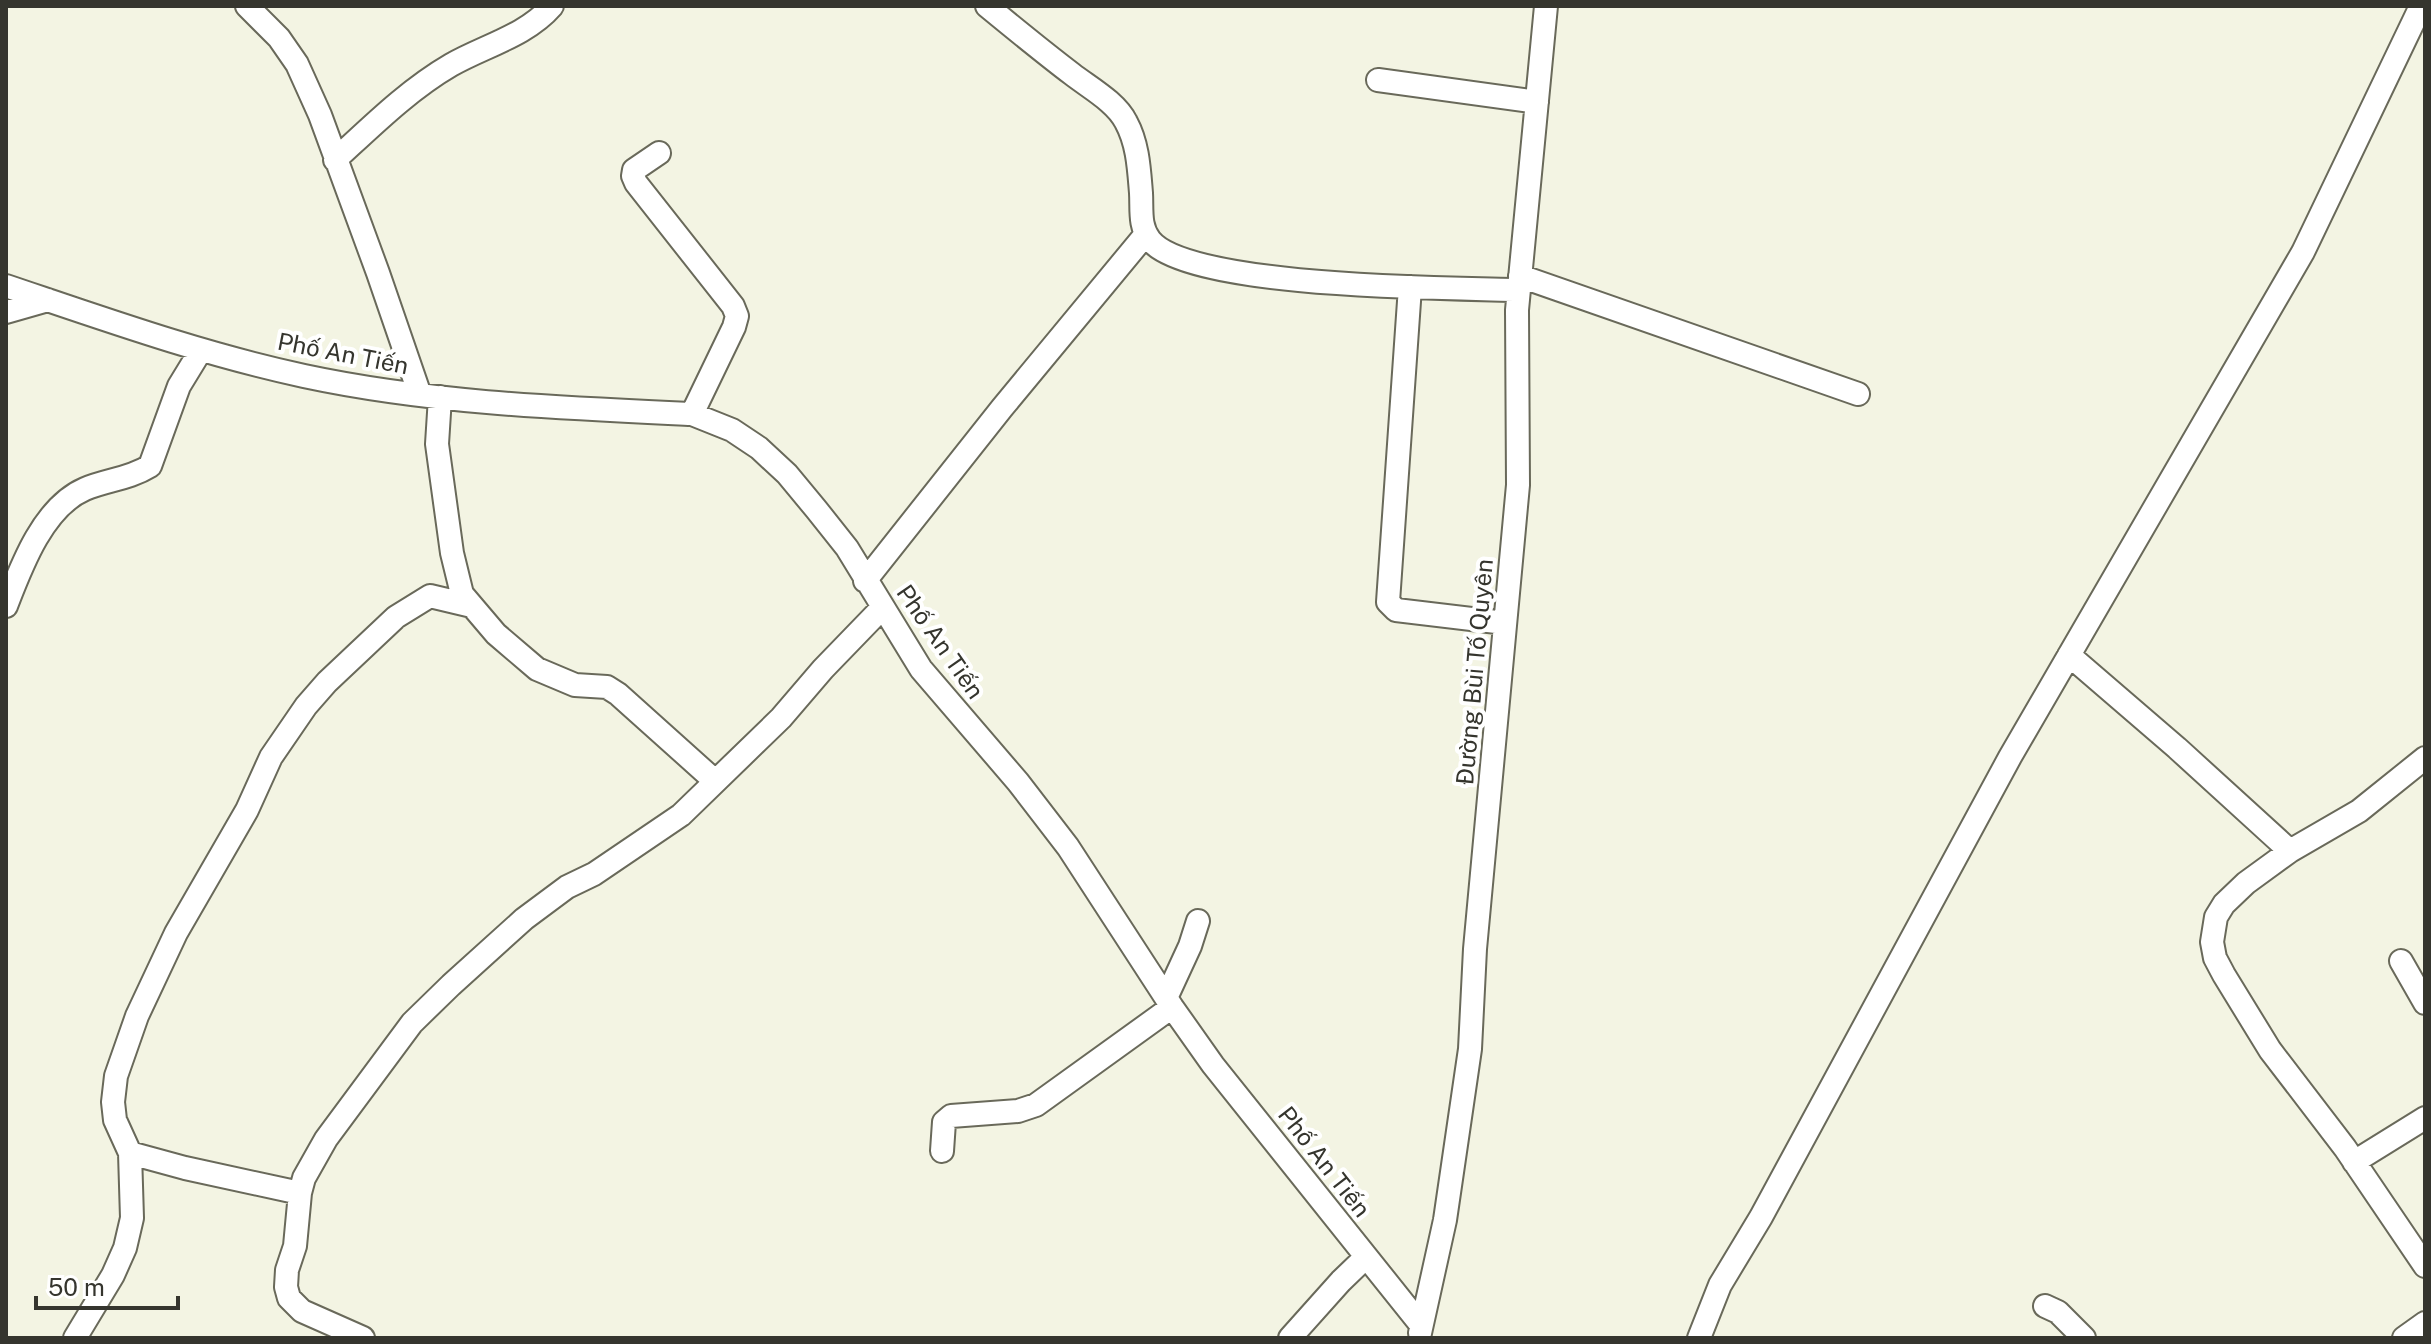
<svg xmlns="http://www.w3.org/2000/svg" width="2431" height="1344" font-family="'Public Sans',sans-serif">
  <rect width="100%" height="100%" fill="#f3f4e3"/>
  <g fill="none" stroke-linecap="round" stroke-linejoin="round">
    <g stroke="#69695a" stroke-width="26">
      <path id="minor" d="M247 6 279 38 297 64 320 115 378 273 420 395
        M987 6C1015 29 1043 52 1072 74 1090 88 1116 102 1126 122 1138 144 1139 169 1141 193 1142 210 1139 226 1150 240 1188 288 1452 288 1518 290
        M1378 80 1537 102
        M659 153 634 170 633 176 636 183 733 306 737 316 734 327 692 414
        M335 160C371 127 408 90 451 65 484 46 526 36 552 6
        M1520 276 1858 394
        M6 286C104 319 202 354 304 376 430 403 562 408 692 414L732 430 759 448 787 474 816 509 847 548 921 669 1018 782 1068 847 1172 1007 1213 1065 1421 1325
        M1410 287 1388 602 1396 610 1505 623
        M6 312 48 300
        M440 397 437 444 452 553 462 594 496 634 537 669 575 685 607 687 618 694 715 781
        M865 581 1002 408 1146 234
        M6 606C21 567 43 507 85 489 106 480 129 479 150 466L179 386 201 350
        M2069 655 2177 748 2290 851
        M2425 758 2359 811 2290 851 2246 883 2224 904 2216 917 2212 942 2215 958 2224 975 2270 1050 2345 1148 2425 1266
        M2401 961 2425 1003
        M1166 998 1190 946 1198 921
        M942 1151 944 1122 951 1116 1018 1111 1036 1105 1172 1007
        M130 1153 185 1168 300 1193
        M2354 1162 2425 1118
        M2045 1306 2058 1312 2084 1338
        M1420 1333 1445 1220 1470 1049 1475 949 1518 485 1517 310 1546 6
        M75 1338 113 1275 125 1248 132 1218 130 1153 115 1120 113 1102 116 1076 137 1016 176 933 247 810 271 757 306 706 327 682 396 617 430 596 472 606
        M363 1338 302 1311 289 1298 286 1287 287 1270 295 1246 300 1193 304 1178 326 1139 412 1023 451 985 524 919 567 887 594 874 681 815 781 718 823 669 883 607
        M1290 1338 1341 1281 1366 1257
        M1699 1338 1720 1285 1761 1217 2010 757 2303 252 2421 6
        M2404 1338 2425 1323"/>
    </g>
    <use href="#minor" stroke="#fff" stroke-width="22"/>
  </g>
  <g text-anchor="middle" stroke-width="8" stroke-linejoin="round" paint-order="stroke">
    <g font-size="24" fill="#35352e" stroke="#fff">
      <text transform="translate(343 354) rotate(11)" y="8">Phố An Tiến</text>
      <text transform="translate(940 642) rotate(55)" y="8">Phố An Tiến</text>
      <text transform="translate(1475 672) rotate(-85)" y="8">Đường Bùi Tố Quyên</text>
      <text transform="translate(1324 1162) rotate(52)" y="8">Phố An Tiến</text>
    </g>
  </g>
  <rect width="2431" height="1344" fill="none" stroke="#35352e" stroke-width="16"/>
  <path d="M36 1296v12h142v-12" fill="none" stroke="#35352e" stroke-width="4"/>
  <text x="48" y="1296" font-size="24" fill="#35352e" stroke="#ffffff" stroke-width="6" paint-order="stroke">50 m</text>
</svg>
